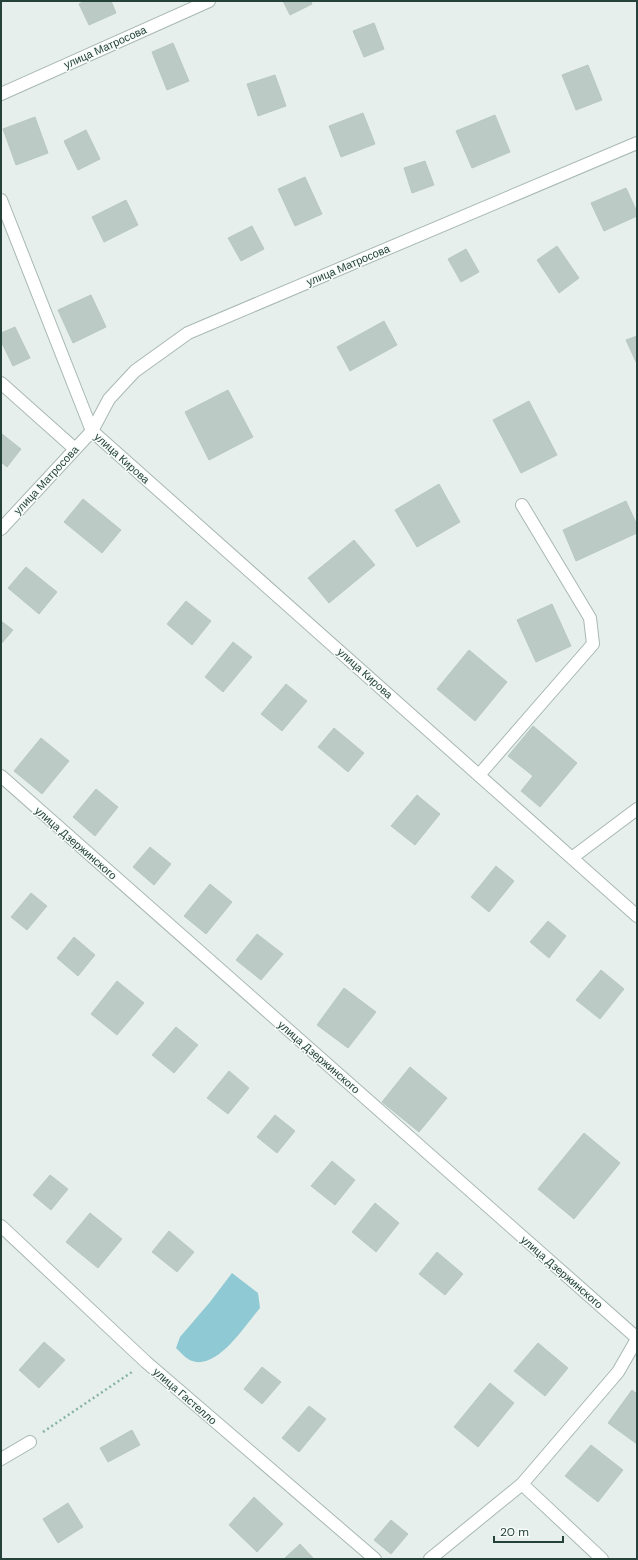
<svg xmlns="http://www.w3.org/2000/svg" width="638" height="1560" font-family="'DM Sans',sans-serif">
  <rect width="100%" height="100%" fill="#e6efeb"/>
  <path fill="#8ec9d4" d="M232 1273 258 1293 260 1308C246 1324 221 1365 196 1362 188 1361 182 1354 176 1348L180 1337 210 1302Z"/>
  <path fill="#bbcac4" stroke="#b8c9c2" d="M85 1H111L116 13 89 25 79 4Z
    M283 1H311L312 4 290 15Z
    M374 23 384 49 364 57 353 31Z
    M173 43 189 81 167 90 152 52Z
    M588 65 602 100 576 110 562 75Z
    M275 75 286 106 258 116 247 84Z
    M363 113 375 144 341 157 329 126Z
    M495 115 510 152 472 168 456 131Z
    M35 117 48 153 16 165 3 129Z
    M86 130 100 159 78 170 64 141Z
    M425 161 434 185 412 193 404 168Z
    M305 177 322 214 295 226 278 189Z
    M626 188 637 212V216L604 231 591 203Z
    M126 200 138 225 104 242 92 217Z
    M252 226 264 249 241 261 228 238Z
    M557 246 579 278 559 293 537 260Z
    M466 249 479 272 461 282 448 259Z
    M91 295 106 327 73 343 58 310Z
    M384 321 397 345 350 371 337 347Z
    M15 327 30 358 13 366 1 341V333Z
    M637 336V364L626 340Z
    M228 390 253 437 209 460 185 412Z
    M529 401 557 455 521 473 493 420Z
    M2 434 21 449 7 467 1 462Z
    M439 484 460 522 417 547 395 510Z
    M83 499 121 530 102 553 64 522Z
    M626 501 637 525V533L576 561 563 530Z
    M354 540 375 565 329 603 308 578Z
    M26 567 57 592 39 614 8 588Z
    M186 601 211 621 192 645 167 624Z
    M552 604 571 646 536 662 517 620Z
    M1 621 13 630 1 644Z
    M233 642 252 657 223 692 205 677Z
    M469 650 507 682 475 721 437 689Z
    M286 684 307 701 282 731 261 714Z
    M533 726 577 763 540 807 521 791 533 776 508 756Z
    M334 728 364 753 348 772 318 747Z
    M41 738 69 761 42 794 14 771Z
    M96 789 118 807 95 836 73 817Z
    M417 795 440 814 415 845 391 826Z
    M150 847 171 864 154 885 133 867Z
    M496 866 514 881 489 912 471 897Z
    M210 884 232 902 206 934 184 916Z
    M31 893 47 906 27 930 11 917Z
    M548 921 566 936 549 958 530 942Z
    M257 934 283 954 261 980 236 960Z
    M74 937 95 955 78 976 57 958Z
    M601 970 624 989 600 1019 576 1000Z
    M117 981 144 1003 117 1035 91 1014Z
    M344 988 376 1012 348 1048 317 1025Z
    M176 1027 198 1045 174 1073 152 1055Z
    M410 1067 447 1098 419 1132 382 1102Z
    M229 1071 249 1088 228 1114 207 1098Z
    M275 1115 295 1131 277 1153 257 1137Z
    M584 1133 620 1163 574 1219 538 1189Z
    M332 1161 355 1180 335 1205 311 1186Z
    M50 1175 68 1189 51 1210 33 1195Z
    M375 1203 399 1223 376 1252 352 1232Z
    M90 1213 122 1239 98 1268 66 1242Z
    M169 1231 194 1252 177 1272 152 1252Z
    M437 1252 463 1274 445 1295 419 1274Z
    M44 1342 65 1360 39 1388 19 1370Z
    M538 1343 568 1368 545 1396 514 1371Z
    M262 1367 281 1382 262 1404 244 1389Z
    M490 1383 514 1403 478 1447 454 1427Z
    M632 1390 637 1394V1444L608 1423Z
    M309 1406 326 1419 299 1452 282 1438Z
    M132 1430 140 1445 108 1462 100 1448Z
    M591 1445 623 1470 598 1502 565 1476Z
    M254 1497 283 1524 257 1552 229 1525Z
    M68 1503 83 1527 58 1543 43 1519Z
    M391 1520 408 1534 391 1554 374 1540Z
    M300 1544 314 1559H284Z"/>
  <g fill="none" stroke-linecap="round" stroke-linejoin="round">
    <g stroke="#a8b8b2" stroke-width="14">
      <path id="service" d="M479 775 593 644 590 618 522 505
        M573 857 637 809
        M1 1459 30 1442"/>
    </g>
    <g stroke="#a8b8b2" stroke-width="14">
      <path id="minor" d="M1 94 209 1
        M1 200 92 431 637 916
        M1 383 75 449
        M1 529 92 431 109 399 135 371 188 333 637 143
        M1 776 637 1338
        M1 1226 146 1362 375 1559
        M522 1484 602 1559
        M430 1559 522 1484 618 1372 637 1339"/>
    </g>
    <path stroke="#86b3a5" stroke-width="2.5" stroke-dasharray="2 3" stroke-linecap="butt" d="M43 1432 132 1372"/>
    <use href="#service" stroke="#fff" stroke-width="12"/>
    <use href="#minor" stroke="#fff" stroke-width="12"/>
  </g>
  <g text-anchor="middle" stroke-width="3" stroke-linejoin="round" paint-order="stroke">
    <g font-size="11" fill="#24423a" stroke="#f7fbf9">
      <text transform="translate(105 47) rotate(-24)" y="4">улица Матросова</text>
      <text transform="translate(348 265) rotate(-23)" y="4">улица Матросова</text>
      <text transform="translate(122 458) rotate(42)" y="4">улица Кирова</text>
      <text transform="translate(46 480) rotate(-47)" y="4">улица Матросова</text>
      <text transform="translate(365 673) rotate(42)" y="4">улица Кирова</text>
      <text transform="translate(76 843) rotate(41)" y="4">улица Дзержинского</text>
      <text transform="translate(319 1057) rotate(41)" y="4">улица Дзержинского</text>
      <text transform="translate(562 1272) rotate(41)" y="4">улица Дзержинского</text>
      <text transform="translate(185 1396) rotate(41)" y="4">улица Гастелло</text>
    </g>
  </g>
  <rect width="638" height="1560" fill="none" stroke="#24423a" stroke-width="4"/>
  <path d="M494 1536v6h69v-6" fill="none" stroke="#24423a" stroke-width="2"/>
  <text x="500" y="1536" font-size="12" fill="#24423a" stroke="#f7fbf9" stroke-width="3" paint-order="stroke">20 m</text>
</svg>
